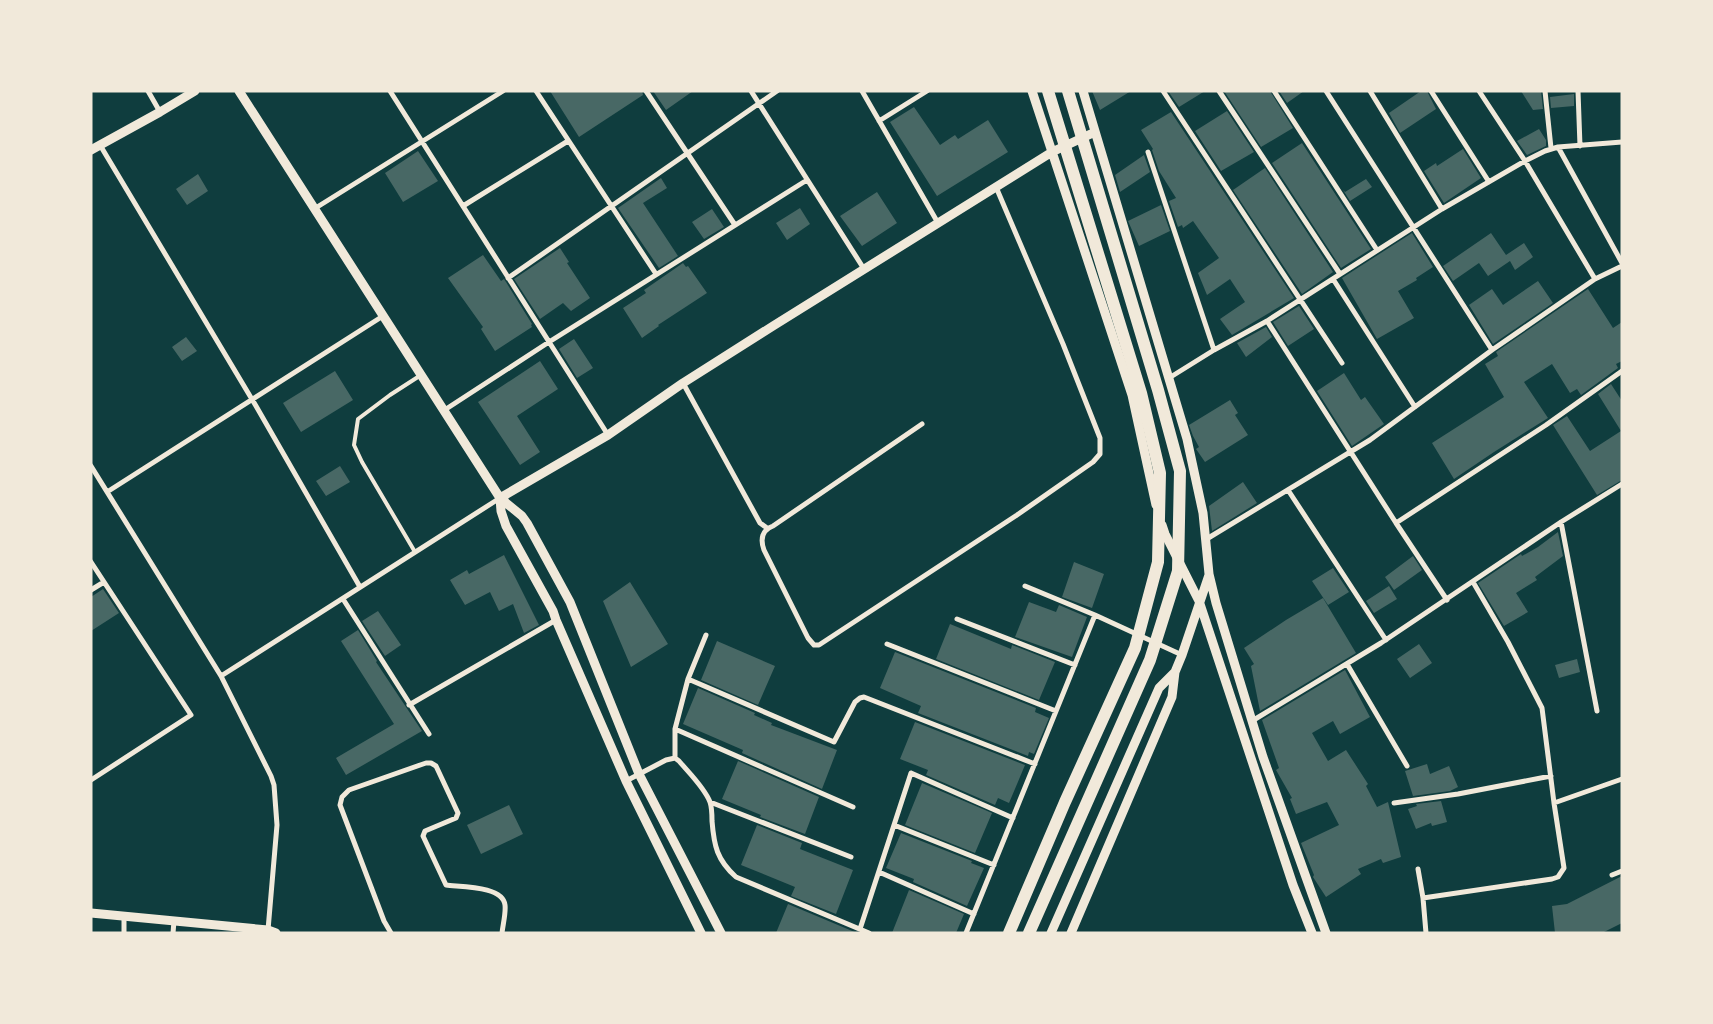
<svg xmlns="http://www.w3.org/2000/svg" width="1713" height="1024" font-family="Commissioner,sans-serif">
  <rect width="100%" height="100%" fill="#0f3d3e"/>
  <path fill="#486865" d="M550 91H642L643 95 579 137Z
    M653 91H693L666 110Z
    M1092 91H1131L1100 110Z
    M1168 91H1205L1179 107Z
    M1224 91H1270L1293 128 1261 147Z
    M1279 91H1304L1287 103Z
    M1421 91H1427L1436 109 1400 133 1389 113Z
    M1521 91H1541L1543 109 1533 110Z
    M1574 94V106L1551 108 1550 97Z
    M914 107 940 145 955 135 958 139 988 120 1008 152 937 196 890 122Z
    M1227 111 1254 152 1221 171 1195 131Z
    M1171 112 1294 298 1232 335 1220 319 1245 302 1230 279 1207 295 1198 273 1219 258 1193 221 1183 228 1182 225 1178 227 1169 201 1176 198 1159 171 1152 150 1153 149 1141 130Z
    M1539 129 1546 140V146L1527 155 1517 141Z
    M1302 143 1371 249 1341 268 1272 163Z
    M1463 149 1481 178 1444 203 1424 171 1436 163 1437 166Z
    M418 151 438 181 403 202 385 173Z
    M1144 155 1150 172 1120 192 1115 175Z
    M1265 168 1333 272 1302 294 1233 190Z
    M198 174 208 191 187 205 176 189Z
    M661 178 667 188 643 203 678 256 659 268 618 208Z
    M1366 179 1372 187 1350 201 1343 190 1345 192Z
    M877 192 897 223 862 246 840 216Z
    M1161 205 1170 231 1139 246 1128 221Z
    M800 208 810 224 787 240 776 223Z
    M712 209 724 227 704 239 692 222Z
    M1412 233 1433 267 1416 278 1417 280 1398 291 1414 318 1377 339 1342 278Z
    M1491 233 1506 255 1524 243 1533 257 1515 270 1510 261 1488 276 1479 263 1453 281 1443 266Z
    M560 248 569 262 567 263 590 298 571 311 563 303 540 319 514 279Z
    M483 255 501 281 504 279 506 282 532 324 531 325 532 327 495 351 481 329 483 327 448 278Z
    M683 263 686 267 688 266 707 293 658 325 659 326 642 338 623 308 646 293 644 290Z
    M1538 281 1553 303 1493 344 1469 305 1492 289 1503 305Z
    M1588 289 1613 328 1622 322V361L1616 364 1618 368 1581 395 1577 389 1570 393 1552 364 1524 382 1548 418 1494 452 1454 479 1432 443 1504 397 1485 364 1498 356 1496 352Z
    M1299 306 1314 329 1288 346 1273 322Z
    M1266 327 1272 337 1246 357 1237 343Z
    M186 337 197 351 182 361 172 347Z
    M574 339 593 368 577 378 559 349Z
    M540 361 558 389 517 416 540 452 520 465 478 402Z
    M335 371 353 400 301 432 283 403Z
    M1344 373 1361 400 1365 397 1384 424 1352 446 1317 391Z
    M1611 384 1622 401V480L1597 495 1553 425 1567 416 1590 451 1621 431 1598 394Z
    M1230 400 1238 413 1235 415 1248 435 1205 462 1196 449 1199 447 1193 436 1189 425Z
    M340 466 350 482 326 496 316 481Z
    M1243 482 1257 503 1212 531 1209 506Z
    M1558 532 1563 556 1535 577 1537 580 1516 593 1528 612 1504 626 1478 583 1521 554 1522 556 1538 547Z
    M504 555 539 625 524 633 513 604 499 611 490 592 465 605 450 580 467 570 469 574Z
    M1413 556 1422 570 1394 590 1385 577Z
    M1074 562 1104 574 1092 608 1062 597Z
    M1333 568 1349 592 1328 605 1312 581Z
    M630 582 668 644 631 667 603 601Z
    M1389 586 1397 599 1374 613 1366 601Z
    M103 589 119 613 91 631V597Z
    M1323 598 1356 653 1260 711 1251 666 1254 664 1244 648 1286 620Z
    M1029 602 1056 612 1059 605 1087 617 1072 657 1015 637Z
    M378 611 401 645 385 656 362 621Z
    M950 624 1011 649 1012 645 1055 662 1039 700 936 659Z
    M358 630 377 661 376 662 422 731 346 775 336 758 394 724 341 641Z
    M717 641 775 666 758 705 701 680Z
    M1419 644 1432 663 1410 678 1397 659Z
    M895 652 1036 708 1035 712 1049 718 1034 754 1029 752 1028 756 918 713 921 706 880 688Z
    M1577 659 1580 672 1559 678 1555 665Z
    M1345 670 1370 717 1340 734 1333 721 1312 733 1328 761 1346 750 1368 784 1366 786 1377 807 1388 802 1401 857 1383 863 1381 859 1358 869 1361 874 1326 897 1313 877 1314 875 1301 843 1339 825 1327 802 1296 814 1290 799 1292 798 1276 770 1279 768 1262 720Z
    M698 688 755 713 754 715 772 723 771 725 837 750 822 789 742 753 743 750 683 724Z
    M915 722 1025 765 1009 803 998 798 995 805 926 775 928 770 900 759Z
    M738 761 819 797 805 834 760 817 761 815 722 799Z
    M1427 764 1430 774 1449 766 1458 787 1450 791 1413 796 1405 771Z
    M922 783 992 813 975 853 905 825Z
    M1441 801 1447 822 1432 826 1431 823 1416 829 1408 809 1417 806 1416 804Z
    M509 805 523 834 481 854 467 825Z
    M757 825 802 843 800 849 853 870 836 914 791 896 795 887 741 865Z
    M901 833 972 861 971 863 984 868 967 906 913 882 914 879 886 868Z
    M1622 876V923L1602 933H1555L1552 906 1567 904Z
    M909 890 964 914 956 933H892Z
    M788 904 857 933H776Z"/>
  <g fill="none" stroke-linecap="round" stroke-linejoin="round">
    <path stroke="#f1e9da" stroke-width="4" d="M415 552 362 462 354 445 358 419 390 395 421 375"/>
    <path stroke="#f1e9da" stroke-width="5" d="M148 91 160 112
      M390 91 608 435
      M536 91 656 274
      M646 91 735 225
      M751 91 864 269
      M862 91 938 223
      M1163 91 1342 363
      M1219 91 1340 274
      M1274 91 1377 250
      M1326 91 1492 350
      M1370 91 1442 209
      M1431 91 1489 182
      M1479 91 1525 161 1595 279
      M1545 91 1551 148
      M1578 91 1580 146
      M879 121 927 91
      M100 145 256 406 360 587
      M1558 147 1622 263
      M1148 152 1214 350
      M463 206 568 141
      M314 209 503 91
      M508 278 777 91
      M1333 279 1415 407
      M1267 321 1396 523 1546 425 1622 371
      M1169 378 1214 350 1267 321 1442 209 1525 161 1545 151 1558 147 1622 142
      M683 383 760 523 767 528
      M443 411 549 342 807 180
      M922 424 773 526C762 530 760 539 764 550L808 638 814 645H819L1017 515 1093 462 1100 454V438L1063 344 996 187
      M91 466 221 676 271 776 274 785 277 825 268 930
      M1288 490 1386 640
      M107 492 383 316
      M1561 522 1597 711
      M1396 523 1447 600
      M1205 540 1370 440 1492 350 1553 308 1595 279 1622 266
      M91 562 191 715 91 780
      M1025 586 1095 615 1182 655
      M91 590 104 582
      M343 599 429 734
      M957 619 1075 665
      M887 644 1056 711
      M1347 664 1407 766
      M221 676 500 498
      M688 679 834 742 855 702 860 698 864 697 1035 764
      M409 705 556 620
      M1252 721 1381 643 1561 522 1622 484
      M675 729 853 807
      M675 758V729L688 679 706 635
      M626 781 666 760 675 758 679 761C689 773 704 787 710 802 712 808 712 815 712 821 714 846 717 860 736 877L869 933
      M710 802 851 857
      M1394 803 1458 794 1551 776
      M1554 803 1622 779
      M894 825 994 865
      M1418 869 1423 898 1426 933
      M879 872 974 914
      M1612 875 1622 871
      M1423 898 1552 879 1558 877 1564 868 1554 803 1542 708 1508 642 1473 582
      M124 916V933
      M860 929 911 773 1013 818
      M173 933 174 921
      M391 933 384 921 340 805 342 797 349 790 426 763H431L436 766 458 813 456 818 425 831 423 836 446 885C462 887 503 886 505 905 506 913 503 924 502 933
      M966 933 1095 615"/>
    <path stroke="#f1e9da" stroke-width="9" d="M239 91 500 498 522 516 527 523 570 602 639 774 721 933
      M1032 91 1132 395 1156 505
      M1083 91 1187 439 1203 513 1209 574 1216 603 1263 757 1326 933
      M91 150 160 112 195 91
      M500 498 608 435 683 383 773 326 1052 152 1095 132
      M500 498 501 511 506 526 553 611 556 620 626 781 701 933
      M1162 525 1165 534 1199 601 1293 885 1312 933
      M91 913 268 930 276 933
      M1051 933 1159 688 1175 672
      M1071 933 1172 697 1175 672 1182 655 1209 575"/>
    <path stroke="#f1e9da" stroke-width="12" d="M1009 933 1065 802 1135 648 1158 562 1160 473 1141 393 1048 91
      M1029 933 1150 660 1178 571 1180 471 1158 390 1068 91"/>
  </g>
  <rect width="1713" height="1024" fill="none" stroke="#f1e9da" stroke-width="185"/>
</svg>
